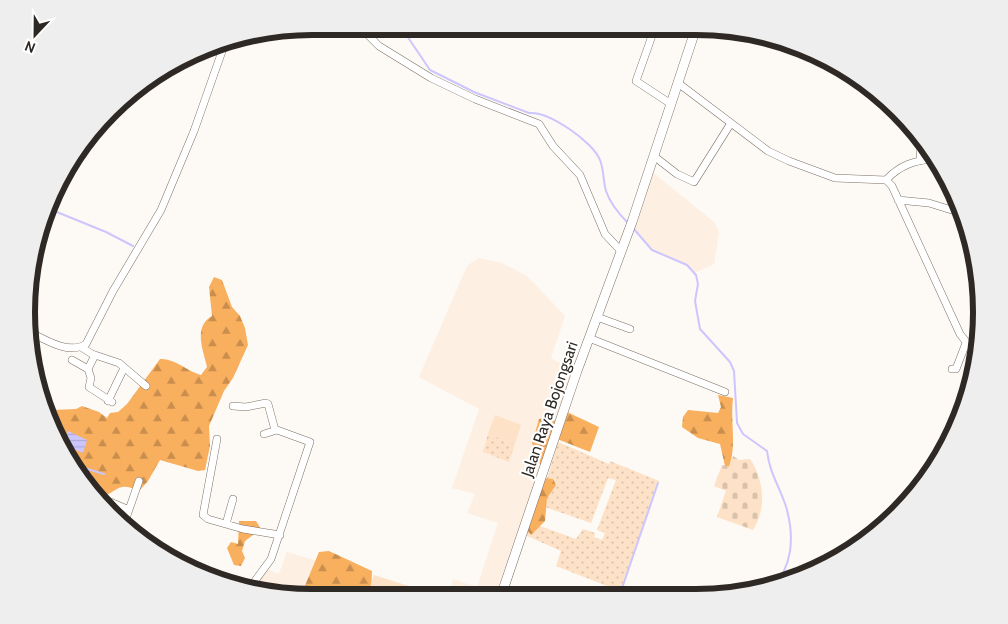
<svg xmlns="http://www.w3.org/2000/svg" width="1008" height="624" font-family="Cabin,sans-serif">
  <defs>
    <pattern id="grass-dots" width="8" height="8" patternUnits="userSpaceOnUse" patternTransform="scale(1.25)"><rect width="8" height="8" fill="#fde2c7"/><path d="M2 2h.1M6 6h.1" fill="none" stroke="#d9c2ab" stroke-width="1.8" stroke-linecap="round"/></pattern>
    <pattern id="forest-firs" width="22" height="20" patternUnits="userSpaceOnUse" patternTransform="scale(1.25)"><rect width="22" height="20" fill="#f8af5e"/><path d="M5 1l3.5 6h-7zM16 11l3.5 6h-7z" fill="#c98e4d"/></pattern>
    <pattern id="cemetery-stones" width="16" height="16" patternUnits="userSpaceOnUse" patternTransform="scale(1.25)"><rect width="16" height="16" fill="#fde2c7"/><path d="M2 7V4a2 2 0 0 1 4 0v3zM10 15v-3a2 2 0 0 1 4 0v3z" fill="#d9c2ab"/></pattern>
    <pattern id="water-rules" width="6" height="5" patternUnits="userSpaceOnUse" patternTransform="scale(1.25)"><rect width="6" height="5" fill="#cdc6fe"/><path d="M0 2.5h6" fill="none" stroke="#b0aada"/></pattern>
  </defs>
  <rect width="100%" height="100%" fill="#fdf9f4"/>
  <path fill="#fdefe1" d="M651 171 714 222 719 232 714 264 694 273 687 265 652 250 632 228Z
    M478 258 502 263 527 276 565 316 551 358 574 371 498 596H448L453 579 477 587 498 523 467 513 475 494 452 488 479 409 419 377 467 266Z
    M287 552 317 561 349 596 275 595 251 589 267 569 279 574Z"/>
  <path fill="url(#grass-dots)" d="M488 434 515 444 509 462 483 452Z
    M558 442 609 464 610 461 659 481 620 591 556 566 561 551 525 535 527 530 540 526 576 539 583 529 595 533 594 537 602 540 605 533 597 530 616 480 608 478 591 523 539 505Z"/>
  <path fill="url(#forest-firs)" d="M214 277 222 280 232 307 240 316 245 328 248 345 233 378 224 391 209 426 210 446 205 470 198 471 160 460 148 481 139 491C118 481 119 491 100 498L75 471 41 402 53 410 76 409 82 406 99 412 107 418 110 413 118 412 127 404 160 359C174 358 187 371 201 375L207 367C203 349 193 327 212 316L209 287Z
    M718 395 733 398C730 421 737 446 729 467L725 466 720 444 698 438 682 427 683 417 688 410 718 413 721 407Z
    M567 412 599 427 590 452 557 439Z
    M545 418 556 421 541 467 532 443 539 419Z
    M544 478 553 479 556 485 547 498 545 521 531 535 527 530Z
    M239 521H256L261 529 245 541 242 551 245 558 241 566 234 565 227 548 231 542 238 544Z
    M329 551 372 571 371 596H324L304 588 319 552Z"/>
  <path fill="url(#cemetery-stones)" d="M733 456 739 460 750 459C764 479 767 509 753 530L717 517 726 491 714 486 722 465 729 467Z"/>
  <path fill="#fde2c7" d="M495 415 521 425 515 444 488 434Z
    M374 575 440 596H367Z"/>
  <path fill="url(#water-rules)" d="M68 431 87 440 83 453 62 444Z"/>
  <g fill="none" stroke-linecap="round" stroke-linejoin="round">
    <path stroke="#cdc6fe" stroke-width="2" d="M401 27 430 70 474 92 529 113C549 111 593 142 600 160 604 170 603 181 606 191 610 203 619 214 628 223
      M47 208 106 232 133 246
      M633 228 652 250 687 265 696 275 698 284 695 301 700 329 730 362 734 371 737 423 743 434 767 451C770 476 781 488 787 510 794 537 793 567 772 587
      M71 464 104 474
      M619 597 658 483"/>
    <g stroke="#7c7167" stroke-width="8">
      <path id="minor" d="M360 27 379 46 431 78 475 99 539 124 553 146 580 175 605 234 621 251
        M653 33 636 81 671 104
        M678 83 768 151 789 161 835 178 886 180 892 186 960 334 974 352
        M655 157 677 174 694 182 731 123
        M920 161 921 143
        M886 180C900 165 915 160 935 159
        M898 200 929 203 958 212
        M597 317 630 329
        M30 332C45 340 70 355 86 344L113 291 161 210 194 131 226 40
        M589 338 725 392
        M81 347 92 354 119 363 146 386
        M72 360 88 369 91 378 89 387 112 402
        M88 369 95 355
        M952 369H956L966 343
        M108 401 124 368
        M233 406 246 407 266 403 268 404 275 430
        M217 439 203 515 208 519 243 529 280 535
        M101 498 129 510
        M124 524 139 481
        M226 524 233 499
        M249 589 271 559 310 442 277 430 264 434"/>
    </g>
    <g stroke="#7c7167" stroke-width="10">
      <path id="major" d="M501 596 577 371 632 222 696 28"/>
    </g>
    <use href="#minor" stroke="#fff" stroke-width="7"/>
    <use href="#major" stroke="#fff" stroke-width="9"/>
  </g>
  <g text-anchor="middle" stroke-width="4.5" stroke-linejoin="round" paint-order="stroke">
    <g font-size="16" fill="#2e2925" stroke="#fff">
      <text transform="translate(549 409) rotate(-71)" y="6">Jalan Raya Bojongsari</text>
    </g>
  </g>
  <path d="M0 0H1008V624H0ZM312 35H696A277 277 0 0 1 973 312V312A277 277 0 0 1 696 589H312A277 277 0 0 1 35 312V312A277 277 0 0 1 312 35Z" fill="#eee" fill-rule="evenodd"/>
  <path fill="none" stroke="#2e2925" stroke-width="6" d="M312 35H696A277 277 0 0 1 973 312V312A277 277 0 0 1 696 589H312A277 277 0 0 1 35 312V312A277 277 0 0 1 312 35Z"/>
  <g transform="translate(35 35) rotate(202)" stroke="#ffffff" stroke-width="4" paint-order="stroke">
  <path d="M0-4L9 19L0 12L-9 19Z" fill="#2e2925"/>
  <text y="-8" font-size="14" font-weight="bold" text-anchor="middle" fill="#2e2925">N</text>
  </g>
</svg>
